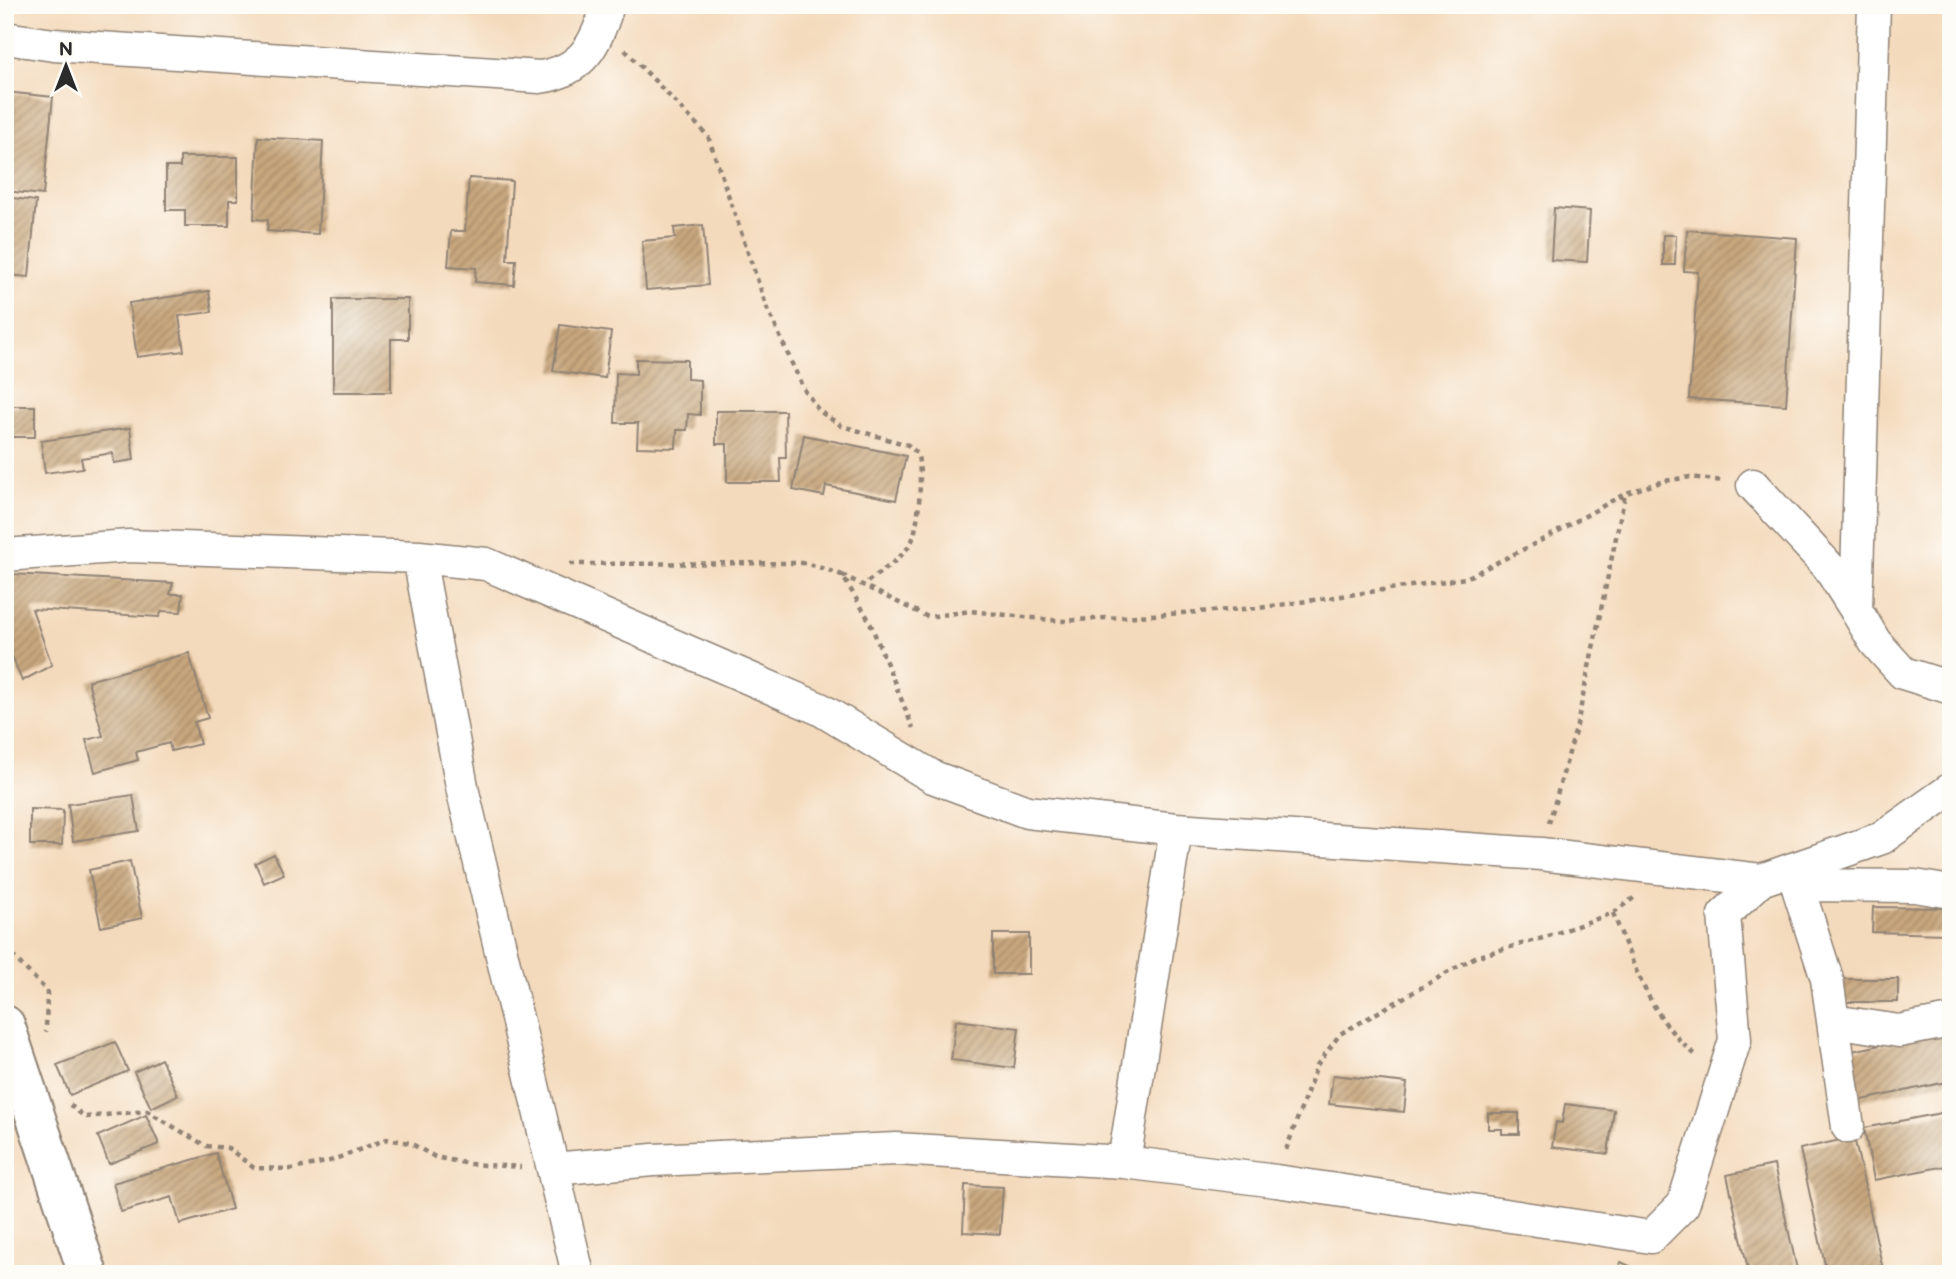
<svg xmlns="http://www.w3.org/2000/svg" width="1956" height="1279" font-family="'Balsamiq Sans',sans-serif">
  <defs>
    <pattern id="building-hatch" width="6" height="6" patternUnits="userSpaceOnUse" patternTransform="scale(1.75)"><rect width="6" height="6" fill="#c8a77e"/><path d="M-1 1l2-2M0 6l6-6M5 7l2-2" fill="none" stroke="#a38867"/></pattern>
  </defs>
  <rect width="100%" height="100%" fill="#fdfcf7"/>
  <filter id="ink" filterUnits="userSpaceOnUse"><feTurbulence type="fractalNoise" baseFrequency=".0143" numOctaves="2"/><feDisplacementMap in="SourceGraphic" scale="14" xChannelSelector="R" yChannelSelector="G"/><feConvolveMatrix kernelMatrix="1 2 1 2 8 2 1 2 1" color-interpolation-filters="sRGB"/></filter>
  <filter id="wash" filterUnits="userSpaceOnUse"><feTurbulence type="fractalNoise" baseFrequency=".00686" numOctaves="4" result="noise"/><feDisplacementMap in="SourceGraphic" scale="28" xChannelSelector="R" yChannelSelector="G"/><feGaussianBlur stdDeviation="1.57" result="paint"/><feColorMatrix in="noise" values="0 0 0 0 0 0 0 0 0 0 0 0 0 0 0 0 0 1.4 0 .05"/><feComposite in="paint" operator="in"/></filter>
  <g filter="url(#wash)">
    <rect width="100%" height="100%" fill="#f4dabc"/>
    <g id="blocks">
      <path fill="url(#building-hatch)" d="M5 92 53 97 43 195 5 191Z
        M258 137 323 141 318 234 267 231 268 220 254 219Z
        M180 157H238V200H229V226H185V210H166V167H180Z
        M469 178 512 181 507 260H516L514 285 475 282 476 268 448 266 451 231H465Z
        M5 197 36 201 29 277 5 275Z
        M1554 208 1590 211 1587 262 1551 260Z
        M703 225 708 285 646 290 642 241 675 238 674 228Z
        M1687 230 1797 238 1786 405 1689 399 1698 272 1684 271Z
        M1663 235H1676L1675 265H1663Z
        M209 291 212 312 179 316 184 351 137 357 129 303Z
        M333 299H408V339H391V392H333Z
        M560 325 611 332 605 378 553 371Z
        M636 359 687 360V379L700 380V415L688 414 687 430H677L676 448 637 447 638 423H615L616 373 636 374Z
        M5 406H35V437H5Z
        M716 411H785L786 458H780L781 482H727V444H716Z
        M130 428 134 460 114 463 113 453 81 458 83 468 45 473 41 441Z
        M804 435 906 456 896 500 826 486 824 496 793 490Z
        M12 574 173 583 170 594H183L181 612 162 611 159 617 32 609 52 665 22 681 5 638V580Z
        M189 653 208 718 194 722 200 744 171 751 169 743 136 752 138 760 95 772 86 740 103 736 88 681Z
        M133 795 139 831 73 841 68 804Z
        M30 809 63 810 62 845H30Z
        M274 854 284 874 264 883 255 863Z
        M130 861 142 918 101 927 89 870Z
        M1873 907 1948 908 1947 934 1872 932Z
        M993 934H1029V974H993Z
        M1838 979H1898V1002H1838Z
        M956 1020 1019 1028 1014 1068 951 1060Z
        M1951 1030V1081L1853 1102 1843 1053Z
        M115 1042 128 1071 70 1095 57 1065Z
        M161 1059 178 1095 151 1108 134 1072Z
        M1333 1075 1407 1083 1404 1112 1329 1104Z
        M1565 1104 1614 1110 1608 1154 1552 1147 1556 1122 1562 1123Z
        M1951 1111V1165L1874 1180 1864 1128Z
        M1488 1113H1519V1134H1502V1129H1488Z
        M146 1115 159 1144 109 1164 98 1136Z
        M1854 1137 1884 1274H1827L1800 1149Z
        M216 1153 232 1209 180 1224 172 1197 121 1212 113 1183Z
        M1774 1165 1798 1274H1749L1727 1175Z
        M965 1185 1003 1187 1000 1234 963 1232Z
        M1621 1262 1647 1274H1616Z"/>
    </g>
  </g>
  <g filter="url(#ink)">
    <use href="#blocks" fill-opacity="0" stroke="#908274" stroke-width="2"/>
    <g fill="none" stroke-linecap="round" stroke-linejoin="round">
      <g stroke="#908274" stroke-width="35">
        <path id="minor" d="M1874 5 1856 610 1875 642 1903 673 1951 688
          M5 38 54 45 540 77C583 71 596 44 608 5
          M1753 485 1828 566 1856 610
          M5 555 129 546 419 557 486 564 820 709 933 777 1027 812 1176 829 1541 854 1761 880 1882 838 1951 789
          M419 557 463 792 578 1274
          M1792 869 1827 979 1848 1127
          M1797 885 1915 886 1951 892
          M1833 1021 1899 1031 1951 1021
          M1124 1162 1176 829
          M553 1169 653 1160 896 1149 1124 1162 1276 1181 1651 1237 1683 1205 1735 1040 1724 915 1761 880"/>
      </g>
      <g stroke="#908274" stroke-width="42">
        <path id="major" d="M5 1025 88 1274"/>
      </g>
      <path stroke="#908274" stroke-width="4.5" stroke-dasharray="5 5" stroke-linecap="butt" d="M625 50 708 136 766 305 802 386 819 411 842 426 908 445 917 453C923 469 919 525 912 541 903 559 878 573 862 586
        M570 564 806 563 842 575 869 620 913 728
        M842 575 928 617 970 611 1061 621 1259 608 1466 578 1546 538 1626 493 1664 481 1690 477 1724 481
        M1549 823 1577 725 1625 494
        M1613 913C1634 965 1651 1020 1696 1055
        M5 948 47 991 46 1032
        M70 1105 85 1117 147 1111 206 1146 228 1148 254 1168 293 1169 330 1161 387 1139 410 1143 435 1157 469 1164 521 1167
        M1286 1150 1317 1065 1340 1034 1475 957 1543 938 1613 913 1635 897"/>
      <use href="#minor" stroke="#fff" stroke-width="32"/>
      <use href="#major" stroke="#fff" stroke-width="38"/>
    </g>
  </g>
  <rect width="1956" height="1279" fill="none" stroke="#fdfcf7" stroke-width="28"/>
  <g transform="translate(66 66)" stroke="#fdfcf7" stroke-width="5" paint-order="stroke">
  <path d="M0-5L12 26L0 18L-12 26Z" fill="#2b2b2b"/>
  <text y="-10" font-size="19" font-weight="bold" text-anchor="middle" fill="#2b2b2b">N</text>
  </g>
</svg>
